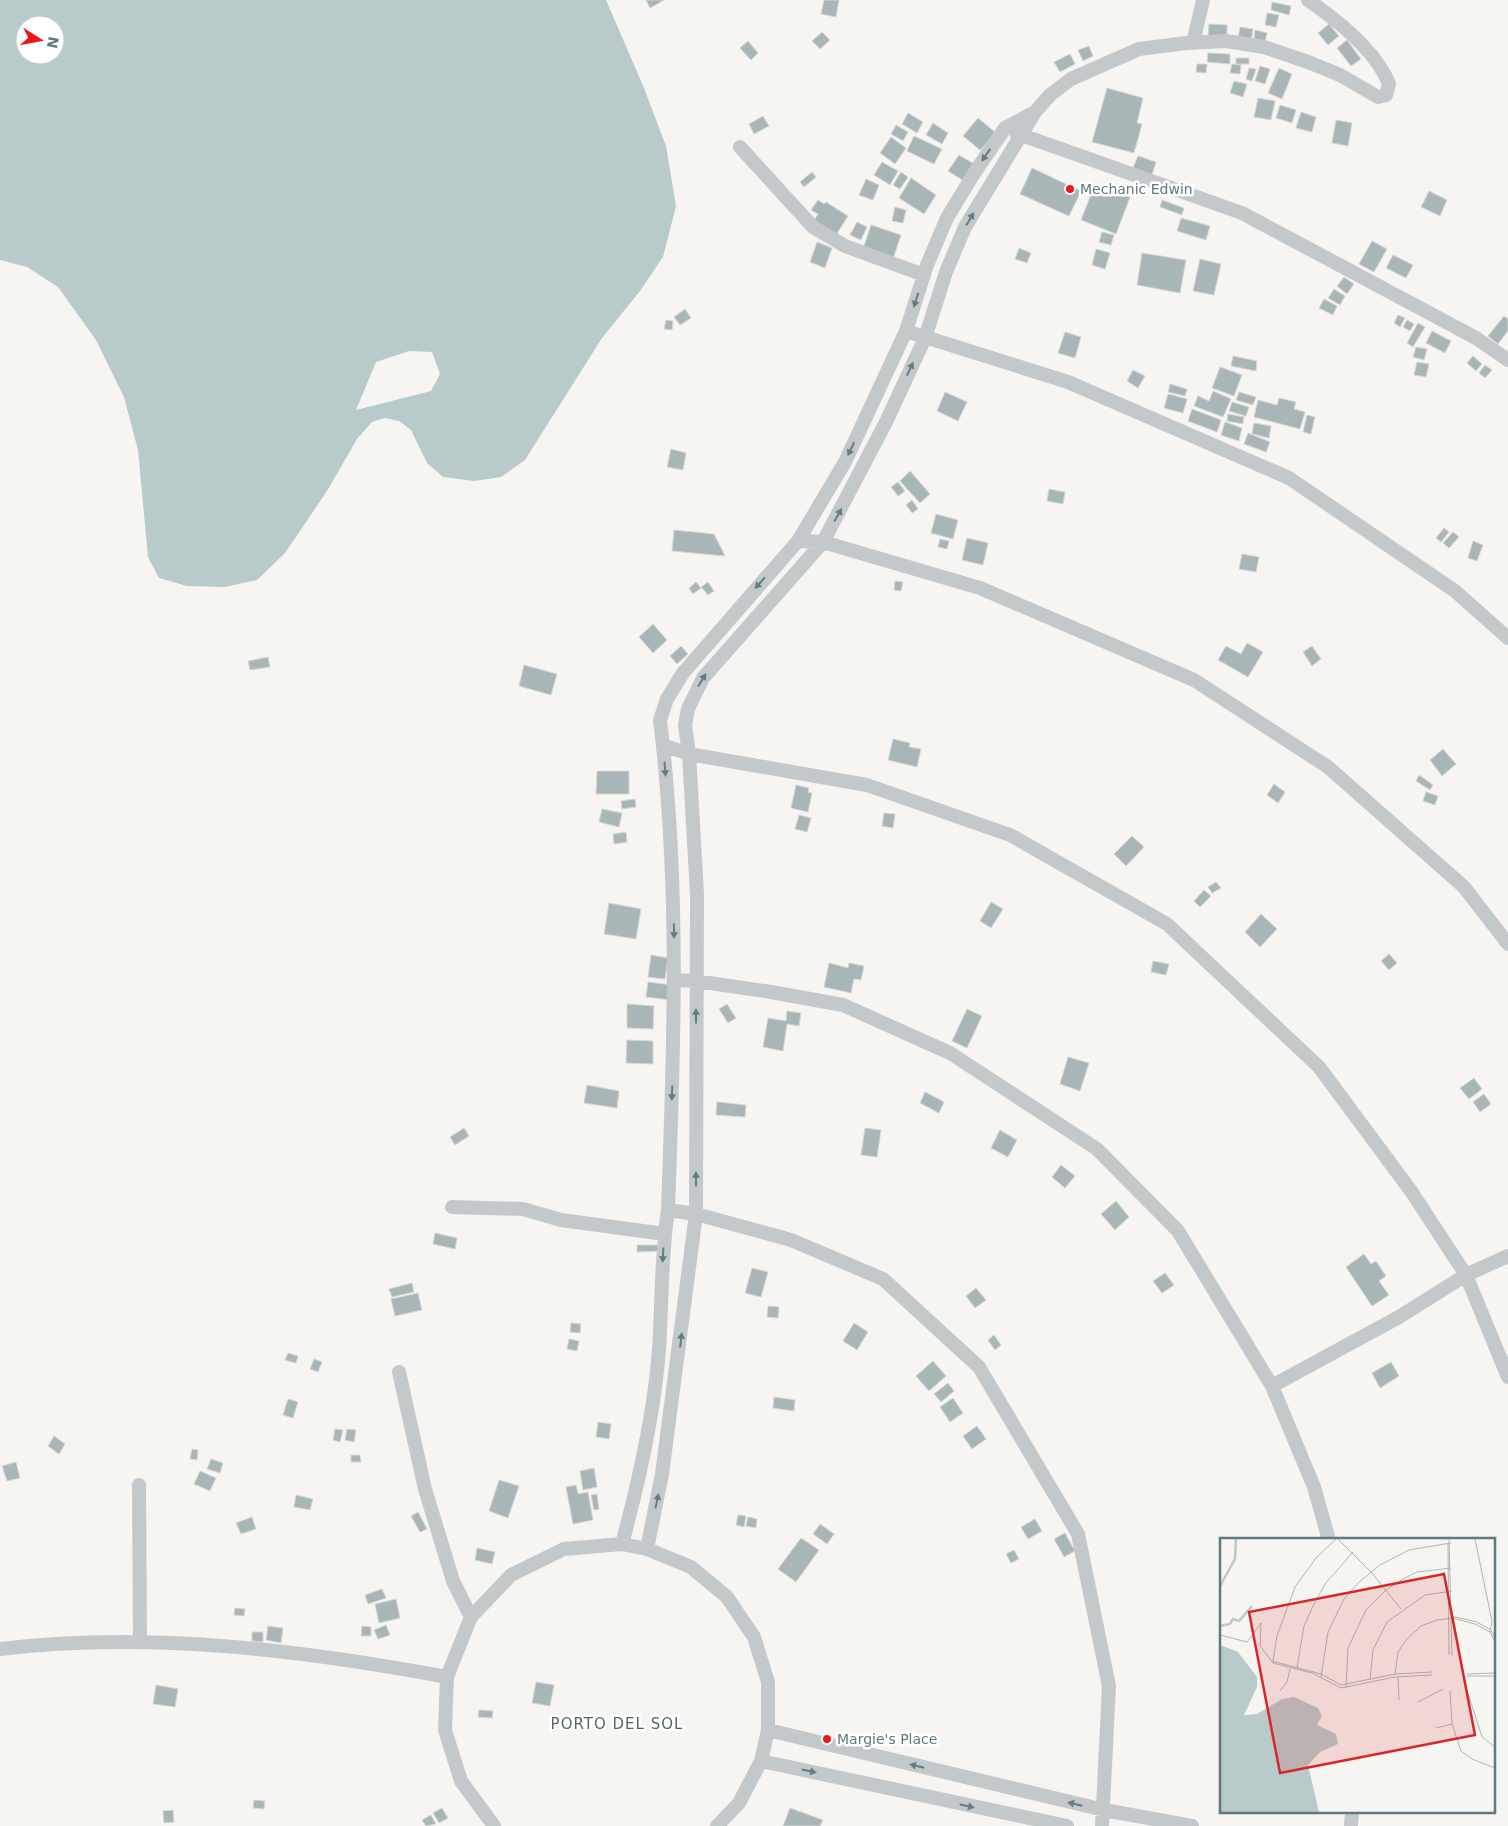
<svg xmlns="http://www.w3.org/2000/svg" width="1508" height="1826" font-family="'DejaVu Sans',sans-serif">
  <rect width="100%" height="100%" fill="#f6f5f2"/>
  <path fill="#b8caca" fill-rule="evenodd" d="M0 0H606L644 88 666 146 676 206 663 257 640 291 602 338 525 460 501 477 474 481 443 477 427 463 411 430 399 421 385 418 372 422 357 439 327 491 285 553 257 580 225 587 187 586 159 578 148 557 138 450 124 397 96 340 58 287 27 267 0 260ZM25 25H55V55H25ZM409 351 432 352 440 374 431 391 356 410 376 362Z"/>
  <path fill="#a9b6b7" stroke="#d7d6d4" d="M646 0H664L650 8Z
    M824 0H839L836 17 821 14Z
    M1272 2 1291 6 1289 15 1271 10Z
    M1267 13 1279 15 1276 27 1265 25Z
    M1209 24 1227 25V37H1208Z
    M1329 24 1339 36 1328 45 1318 33Z
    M1240 27 1253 29 1251 42 1238 39Z
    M1255 30 1267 33 1265 42 1254 40Z
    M822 32 830 40 820 49 812 41Z
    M1347 40 1361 59 1351 66 1337 48Z
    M748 41 758 53 751 60 740 48Z
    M1089 46 1093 56 1083 61 1078 50Z
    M1208 53 1230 54V64L1207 62Z
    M1070 54 1075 64 1060 72 1054 62Z
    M1236 58H1249V64H1236Z
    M1197 64H1207L1206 73 1196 72Z
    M1232 64 1241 65 1240 74 1230 73Z
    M1260 66 1270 69 1265 84 1255 81Z
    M1249 68 1256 69 1252 81 1246 79Z
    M1279 68 1292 74 1282 99 1268 93Z
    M1234 81 1247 84 1243 97 1230 93Z
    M1107 88 1143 98 1137 123 1142 124 1134 153 1092 142Z
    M1258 98 1275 101 1271 120 1254 117Z
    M1280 105 1296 110 1292 123 1276 118Z
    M1301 112 1316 117 1312 132 1296 128Z
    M908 113 923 122 917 133 902 124Z
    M763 116 769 126 754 134 749 124Z
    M978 118 996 133 980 150 963 136Z
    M1336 120 1352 123 1348 146 1332 143Z
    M933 123 948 133 942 144 926 135Z
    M896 125 908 132 903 141 891 134Z
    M914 136 942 149 934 164 907 151Z
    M891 137 906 148 895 164 880 153Z
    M959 155 974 164 964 181 948 171Z
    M1138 156 1156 162 1152 175 1133 168Z
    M882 162 898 171 890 185 874 175Z
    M1032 168 1081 191 1069 216 1020 194Z
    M812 172 816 177 804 187 800 182Z
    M901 172 908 177 900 189 893 185Z
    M911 178 936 195 924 214 899 198Z
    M866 179 879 185 873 200 859 195Z
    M1095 184 1130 197 1116 234 1081 220Z
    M1429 191 1447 200 1440 216 1421 207Z
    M818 200 824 204 826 202 848 216 836 235 814 220 818 214 811 210Z
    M1162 200 1184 208 1182 215 1160 207Z
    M895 207 906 210 903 223 892 221Z
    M1181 218 1210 226 1206 240 1177 231Z
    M857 222 867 227 861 240 850 235Z
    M871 225 901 235 893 259 863 249Z
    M1102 232 1114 235 1111 245 1099 242Z
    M1372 241 1387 249 1374 272 1359 264Z
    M817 242 832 248 825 268 810 262Z
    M1019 248 1031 253 1027 263 1015 259Z
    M1096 249 1110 253 1105 269 1092 265Z
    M1142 253 1186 260 1180 293 1137 285Z
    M1393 255 1413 265 1406 278 1386 268Z
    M1200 259 1221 264 1214 295 1193 291Z
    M1344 277 1354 284 1347 294 1337 286Z
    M1334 289 1345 296 1340 305 1328 298Z
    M1324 299 1337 306 1333 315 1319 308Z
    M685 309 691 318 680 325 674 317Z
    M1398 315 1405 318 1400 327 1394 323Z
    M1504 316 1508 319V331L1498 344 1488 336Z
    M666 320 673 321 672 330 664 329Z
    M1407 320 1414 324 1410 331 1403 327Z
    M1418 323 1425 327 1413 347 1407 343Z
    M1432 331 1451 341 1445 353 1426 343Z
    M1065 332 1081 337 1075 358 1058 353Z
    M1416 347 1427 349 1424 360 1413 357Z
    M1233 356 1257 361 1256 371 1231 366Z
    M1473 356 1482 364 1476 371 1467 363Z
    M1417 362 1429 364 1426 377 1414 375Z
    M1485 365 1492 370 1485 378 1479 373Z
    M1220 367 1242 375 1234 396 1212 388Z
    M1133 370 1145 376 1138 388 1127 381Z
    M1170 384 1187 389 1185 396 1168 392Z
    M1213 391 1231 399 1223 417 1194 406 1198 396 1209 401Z
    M945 392 967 402 958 421 937 411Z
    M1239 392 1256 397 1253 405 1236 400Z
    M1168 394 1187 399 1183 413 1164 408Z
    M1279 398 1296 402 1294 409 1305 412 1300 429 1254 417 1258 400 1277 405Z
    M1232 402 1249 407 1246 416 1229 411Z
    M1192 409 1221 420 1217 432 1188 421Z
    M1228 414 1244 417 1243 424 1227 421Z
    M1307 415 1315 417 1311 434 1303 432Z
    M1225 422 1242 428 1239 441 1221 435Z
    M1254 423 1271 426 1269 438 1252 434Z
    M1248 433 1270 442 1266 452 1244 444Z
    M671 449 686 453 683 470 667 467Z
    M910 471 930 494 920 503 900 481Z
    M898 482 905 491 898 496 891 487Z
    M1049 489 1065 492 1063 504 1047 501Z
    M912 500 918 509 912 513 906 505Z
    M936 514 958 520 953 539 931 533Z
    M1444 528 1449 532 1441 542 1436 538Z
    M674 530 714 534 725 556 672 551Z
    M1453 532 1459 537 1449 548 1443 543Z
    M967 538 988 543 983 565 962 560Z
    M940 539 949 541 947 549 938 547Z
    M1473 541 1483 545 1477 561 1468 558Z
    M1242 554 1259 557 1256 572 1239 569Z
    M895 581 903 582 901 591 894 590Z
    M696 582 701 588 693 594 689 588Z
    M708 582 714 591 708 595 701 587Z
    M653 624 667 640 653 653 639 637Z
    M1247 643 1263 652 1248 677 1218 660 1226 646 1241 654Z
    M681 646 688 654 677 664 670 656Z
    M1312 646 1321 659 1312 666 1303 652Z
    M268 657 270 667 250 670 248 661Z
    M524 665 557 674 551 695 519 686Z
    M893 739 910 743 909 747 921 749 917 767 888 760Z
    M1443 749 1456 764 1442 776 1430 760Z
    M597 771H629V794H596Z
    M1419 775 1433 785 1430 790 1416 781Z
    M1274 784 1285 792 1278 803 1267 795Z
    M796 785 809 788 808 792 812 793 808 812 791 808Z
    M1426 792 1438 796 1435 805 1423 801Z
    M635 799 636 807 622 809 621 801Z
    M602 809 622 813 619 827 599 822Z
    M884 813 895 814 893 828 882 826Z
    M799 815 811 818 807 832 795 829Z
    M626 832 627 842 614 844 613 834Z
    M1132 836 1144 847 1126 866 1114 854Z
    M1216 882 1221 888 1212 893 1208 887Z
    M1204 890 1211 896 1200 907 1194 901Z
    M991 902 1003 909 991 928 980 921Z
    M609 903 641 909 636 939 604 934Z
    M1261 914 1277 929 1260 947 1245 932Z
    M1389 954 1397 963 1389 970 1381 961Z
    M651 955 668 958 665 979 648 977Z
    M1153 961 1169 964 1166 975 1151 972Z
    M829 963 848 968 849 963 864 966 861 980 854 979 851 993 824 987Z
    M648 982 672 985 670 1000 646 997Z
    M627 1004 654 1006 653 1029 627 1028Z
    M727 1004 736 1018 728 1023 719 1009Z
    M967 1009 982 1016 967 1048 952 1041Z
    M787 1011 801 1013 799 1026 787 1024 783 1051 763 1047 768 1018 786 1021Z
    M627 1040 653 1041V1064L626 1063Z
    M1068 1057 1089 1063 1080 1091 1060 1084Z
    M1474 1078 1482 1089 1469 1099 1460 1088Z
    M587 1085 619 1091 617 1108 584 1103Z
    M925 1092 944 1102 939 1113 920 1103Z
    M1484 1094 1491 1104 1480 1112 1473 1102Z
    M717 1102 746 1105 745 1117 716 1115Z
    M464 1128 469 1136 455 1145 450 1137Z
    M865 1128 881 1130 877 1157 861 1155Z
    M1000 1130 1017 1140 1008 1157 991 1148Z
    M1061 1165 1075 1176 1065 1188 1052 1177Z
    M1116 1201 1129 1217 1115 1230 1101 1214Z
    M435 1233 457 1238 455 1249 433 1244Z
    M637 1245H659V1251L637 1252Z
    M1364 1254 1371 1264 1376 1261 1386 1276 1379 1281 1389 1295 1372 1306 1346 1267Z
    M752 1268 768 1272 761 1297 745 1293Z
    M1165 1273 1174 1285 1162 1293 1153 1281Z
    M412 1283 414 1292 392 1297 389 1289Z
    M976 1288 986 1300 975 1308 966 1296Z
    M418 1293 422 1310 395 1316 391 1299Z
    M768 1306 779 1307 778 1318 767 1317Z
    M571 1323 581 1324 580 1333 570 1332Z
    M854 1323 868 1332 857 1350 843 1341Z
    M994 1335 1001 1345 995 1350 988 1340Z
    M569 1339 579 1341 577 1351 567 1349Z
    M288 1353 298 1356 296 1363 285 1360Z
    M314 1359 322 1362 318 1372 310 1369Z
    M933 1361 946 1376 929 1391 916 1376Z
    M1391 1362 1399 1376 1380 1388 1372 1373Z
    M948 1383 954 1391 941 1402 934 1394Z
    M774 1397 795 1400 794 1411 773 1408Z
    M953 1398 963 1413 950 1422 940 1407Z
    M288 1399 298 1402 293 1418 283 1415Z
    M598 1422 611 1424 609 1439 596 1437Z
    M977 1426 986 1439 972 1449 963 1436Z
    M335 1429 343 1430 340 1442 333 1440Z
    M347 1429 356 1430 354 1442 345 1440Z
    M54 1436 65 1444 59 1454 48 1446Z
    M192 1449 198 1450 197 1460 190 1459Z
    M351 1455H360L361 1462H351Z
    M211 1459 223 1463 220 1473 207 1469Z
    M16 1462 20 1478 7 1481 2 1466Z
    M594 1468 597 1487 583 1490 580 1471Z
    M200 1471 216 1478 210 1491 194 1484Z
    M499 1480 519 1486 508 1518 489 1511Z
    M576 1485 578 1494 588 1492 593 1520 573 1524 566 1487Z
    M597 1494 599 1509 594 1510 591 1495Z
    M296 1495 313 1499 310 1510 294 1507Z
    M418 1512 427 1529 420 1532 411 1516Z
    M738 1515 746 1516 744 1527 736 1525Z
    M252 1517 256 1529 241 1534 236 1523Z
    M748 1517 757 1519 756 1528 746 1526Z
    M1035 1519 1042 1531 1028 1539 1021 1527Z
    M820 1524 834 1534 827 1544 813 1534Z
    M1065 1533 1075 1551 1064 1557 1054 1539Z
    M801 1538 819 1550 796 1582 778 1569Z
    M477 1548 495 1552 492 1564 475 1560Z
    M1014 1550 1019 1559 1011 1563 1006 1554Z
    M382 1589 386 1598 368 1604 365 1595Z
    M396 1599 400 1618 379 1623 375 1604Z
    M235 1608 245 1609 244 1616 234 1615Z
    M386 1625 390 1635 378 1639 374 1630Z
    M268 1626 283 1628 281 1643 266 1640Z
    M362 1626 371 1627V1636H361Z
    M252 1632H263V1642L252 1641Z
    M536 1682 554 1685 550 1706 532 1703Z
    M156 1685 178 1689 175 1707 153 1704Z
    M479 1710 493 1711 492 1718 478 1717Z
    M254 1800 265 1801 264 1809 253 1808Z
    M442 1808 448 1818 439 1823 433 1813Z
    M790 1808 823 1820 820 1826H783Z
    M173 1810 174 1822 164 1823 163 1811Z
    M431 1815 436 1824 426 1826 422 1820Z"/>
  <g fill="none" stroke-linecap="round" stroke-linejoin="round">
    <path stroke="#c3c9ca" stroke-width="14" d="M1193 43 1203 0
      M1016 133 1242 213 1476 338 1508 360
      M740 147 813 227 845 246 924 275
      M906 331 1068 382 1289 478 1455 591 1508 638
      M798 541 823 542 980 588 1194 680 1328 767 1464 887 1508 944
      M663 745 689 754 867 785 1010 835 1167 924 1319 1067 1411 1191 1466 1275 1508 1377
      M675 980 696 981 771 992 843 1005 950 1053 1097 1149 1178 1231 1272 1386 1314 1487 1329 1540
      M452 1207 523 1209 561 1220 665 1234
      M668 1210 696 1214 791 1240 883 1279 979 1367 1078 1534 1109 1686 1102 1826
      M399 1372 425 1489 453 1581 471 1617
      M1272 1386 1399 1317 1466 1275 1508 1256
      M139 1485 140 1642
      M622 1544C639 1481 654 1416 659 1350 662 1303 661 1256 668 1210 674 1047 680 883 660 720L667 699 683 673 798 541 845 462 906 331 927 265 947 218 973 175 1005 128 1035 112
      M647 1549 662 1474 696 1214 697 894 689 754 685 725 688 709 703 678 823 542 886 422 925 338 946 272 965 227 1035 112 1050 95 1071 79 1139 49 1186 43 1226 41 1264 47 1308 62 1340 75 1378 97 1386 95 1389 84C1376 50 1337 20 1308 0
      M0 1649C147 1631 302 1650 447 1677
      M768 1730 1104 1810 1192 1826
      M761 1761 1067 1826
      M494 1826 461 1781 445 1730 447 1677 471 1617 511 1575 564 1549 622 1544 647 1549 691 1567 727 1597 754 1637 768 1682V1730L761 1761 739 1803 717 1826
      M1351 1826 1352 1812"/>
  </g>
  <defs><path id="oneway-solid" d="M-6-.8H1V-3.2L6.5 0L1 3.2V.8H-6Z" transform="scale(1.25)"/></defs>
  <g fill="#637d83">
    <use href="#oneway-solid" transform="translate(986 155) rotate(125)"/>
    <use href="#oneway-solid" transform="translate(970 219) rotate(-59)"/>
    <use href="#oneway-solid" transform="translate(916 300) rotate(108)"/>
    <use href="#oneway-solid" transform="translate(910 369) rotate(-65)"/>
    <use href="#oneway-solid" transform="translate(851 449) rotate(115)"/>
    <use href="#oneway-solid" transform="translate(838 515) rotate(-61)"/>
    <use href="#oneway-solid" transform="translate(760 583) rotate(132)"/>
    <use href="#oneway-solid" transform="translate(702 680) rotate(-59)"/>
    <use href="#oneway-solid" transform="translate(665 769) rotate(86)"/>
    <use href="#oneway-solid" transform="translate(674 931) rotate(89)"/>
    <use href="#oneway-solid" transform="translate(696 1016) rotate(-90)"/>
    <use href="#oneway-solid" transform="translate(672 1093) rotate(92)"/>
    <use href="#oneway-solid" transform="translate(696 1179) rotate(-90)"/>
    <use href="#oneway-solid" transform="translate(663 1255) rotate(93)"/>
    <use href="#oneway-solid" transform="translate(681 1340) rotate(-83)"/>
    <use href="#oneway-solid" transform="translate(657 1501) rotate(-78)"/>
    <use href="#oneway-solid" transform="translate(917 1766) rotate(-167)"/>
    <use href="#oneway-solid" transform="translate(809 1771) rotate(12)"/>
    <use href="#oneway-solid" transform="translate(1075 1804) rotate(-167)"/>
    <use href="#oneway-solid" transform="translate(967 1806) rotate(12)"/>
  </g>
  <g fill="#f11617" stroke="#fff" stroke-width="2">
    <circle cx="1070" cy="189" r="5"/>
    <circle cx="827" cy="1739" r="5"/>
  </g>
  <g text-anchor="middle" stroke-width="5" stroke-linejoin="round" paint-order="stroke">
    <g font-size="14" fill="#5e797f" stroke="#fff" text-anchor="start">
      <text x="1080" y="194">Mechanic Edwin</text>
      <text x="837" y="1744">Margie's Place</text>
    </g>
    <g font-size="15" letter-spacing="1" fill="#51656a" stroke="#fff">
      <text x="617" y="1729">PORTO DEL SOL</text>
    </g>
  </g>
  <g transform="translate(1220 1538)">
    <rect width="275" height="275" fill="#f6f5f2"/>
    <path d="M0 107 18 114 37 139V149L24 177 37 176 62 161 74 159 98 170 102 178 97 187 116 196 118 206 100 214 88 227 99 274H0Z" fill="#b8caca"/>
    <path fill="none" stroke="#b8caca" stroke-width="2.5" d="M0 48 15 21 16 1M0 88 10 86 13 81 19 83 32 68"/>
    <path fill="none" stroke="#abb8ba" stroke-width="1" d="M118 1 151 34 181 71M229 1 232 118M255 1 272 83 270 94M228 6 229 117M231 78 257 84 271 92 275 99M0 97 27 104 41 85 40 108 53 125 92 135 121 150 175 139 212 137M52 123 101 136 121 147 175 136 212 134M53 123 57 98 75 49 96 20 116 1M77 130 84 88 93 68 105 46 133 14M175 136 178 114 186 102 201 88 217 82 233 80 255 86 270 94 275 104M247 136 275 135M247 138H275M101 139 108 94 124 61 138 45 160 27 189 12 231 5M178 139 179 162M150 142 153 112 167 84 205 57 232 53M245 146 262 199 275 209M126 149 128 110 146 72 166 52 183 41 197 34 231 30M60 153 67 144 70 131M230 153 232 186 241 213 252 221 275 230M198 164 223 151M216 190 232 186"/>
    <path fill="#d62828" fill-opacity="0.15" stroke="#d62828" stroke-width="2.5" d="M224 36 255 197 60 235 29 74Z"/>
    <rect width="275" height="275" fill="none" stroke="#5e797f" stroke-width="2.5"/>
  </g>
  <g transform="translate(40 40) rotate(101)"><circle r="24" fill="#ffffff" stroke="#bfc9cc"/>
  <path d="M0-4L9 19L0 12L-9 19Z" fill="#f11617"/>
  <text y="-8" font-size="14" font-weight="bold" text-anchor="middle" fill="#5e797f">N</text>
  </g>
</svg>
